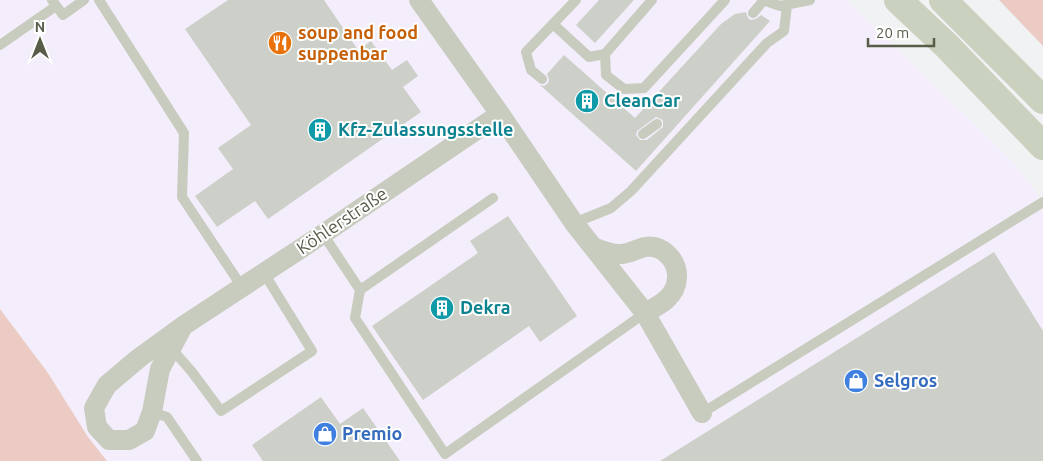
<svg xmlns="http://www.w3.org/2000/svg" width="1043" height="461" font-family="Ubuntu,sans-serif">
  <rect width="100%" height="100%" fill="#f1f2f3"/>
  <path fill="#f4edfb" d="M0 0H847L1017 166 1043 202V461H107L88 437 48 373 0 309Z"/>
  <path fill="#eccbc4" d="M999 0H1043V46Z
    M0 309 48 373 88 437 107 461H0Z"/>
  <path fill="#cdd0c8" fill-rule="evenodd" d="M228 0H324L358 50 371 41 392 70 407 60 418 76 403 87 421 112 268 219 255 201 217 227 195 196 233 169 218 148 251 125 185 29Z
    M599 0H634L595 43 576 25Z
    M746 12 748 18 751 20 756 19 761 15 770 21 636 171 540 85 544 86 548 83 549 80 547 74 564 55 635 118 721 24 735 14ZM656 117 663 120V127L647 140H640L636 135 637 131Z
    M508 216 577 316 540 342 529 326 423 400 372 326 478 253 470 241Z
    M994 252 1043 331V461H660Z
    M321 397 340 424 363 408 400 461H263L252 445Z"/>
  <g fill="none" stroke-linecap="round" stroke-linejoin="round">
    <path stroke="#c8ccbe" stroke-width="10" d="M52 0 63 15 84 0
      M99 0 184 133 182 197 242 287
      M763 0 780 6 810 0
      M753 13 764 0
      M553 24 589 57 605 54 652 0
      M0 45 56 6
      M605 54 606 75 624 89 644 88 725 0
      M542 79 531 70 526 52 576 0
      M643 134 657 124
      M574 223 611 208 631 191 767 43 784 31 787 5
      M323 234 360 290 355 318 445 454 645 313
      M360 290 493 198
      M171 348 192 372 221 411 312 351 264 273
      M152 412 167 417 197 461
      M702 413 1043 202"/>
    <path stroke="#c8ccbe" stroke-width="20" d="M419 0 500 114 574 223 645 313 702 413
      M593 247C601 250 610 254 619 254 628 255 636 249 645 247 663 244 678 261 677 278 676 297 660 305 645 313
      M183 326 160 369 152 412 145 431 129 440H109L97 427 94 408 107 385 139 358 183 326 323 234 500 114"/>
    <path stroke="#cbd1bf" stroke-width="28" d="M898 0 947 46 1043 146
      M943 0 1043 100"/>
  </g>
  <defs>
    <g id="restaurant-disc" transform="scale(1.25)"><circle r="9.5" fill="#e8710a" stroke="#fff"/><path d="M-5-6h1v4h1v-4h1v4h1v-4h1v5L-1.5 .5V6h-2V.5L-5-1ZM5-6V6H3V1.5H1.5Q1.5-4 5-6Z" fill="#fff"/></g>
    <g id="building-disc" transform="scale(1.25)"><circle r="9.5" fill="#0f9aa8" stroke="#fff"/><path d="M-4-6H4V6H1V3H-1V6H-4ZM-2.5-4.3h1.7v1.8h-1.7ZM.8-4.3h1.7v1.8H.8ZM-2.5-1h1.7V.8h-1.7ZM.8-1h1.7V.8H.8Z" fill="#fff"/></g>
    <g id="shop-disc" transform="scale(1.25)"><circle r="9.5" fill="#3f7fe0" stroke="#fff"/><path d="M-5-2.5h2.3a2.7 3.5 0 0 1 5.4 0H5L5.5 6h-11ZM-1.5-2.5h3a1.5 2.3 0 0 0-3 0Z" fill="#fff"/></g>
  </defs>
  <g fill-rule="evenodd">
    <use href="#restaurant-disc" x="280" y="43"/>
    <use href="#building-disc" x="587" y="101"/>
    <use href="#building-disc" x="320" y="130"/>
    <use href="#building-disc" x="442" y="308"/>
    <use href="#shop-disc" x="856" y="381"/>
    <use href="#shop-disc" x="325" y="434"/>
  </g>
  <g text-anchor="middle" stroke-width="4" stroke-linejoin="round" paint-order="stroke">
    <g font-size="18" font-weight="bold" fill="#c56008" stroke="#fff" text-anchor="start">
      <text x="298" y="39">soup and food<tspan x="298" dy="21">suppenbar</tspan></text>
    </g>
    <g font-size="18" font-weight="bold" fill="#0d838f" stroke="#fff" text-anchor="start">
      <text x="604" y="107">CleanCar</text>
      <text x="338" y="136">Kfz-Zulassungsstelle</text>
      <text x="460" y="314">Dekra</text>
    </g>
    <g font-size="18" fill="#585d4a" stroke="#fff">
      <text transform="translate(342 221) rotate(-34)" y="6">Köhlerstraße</text>
    </g>
    <g font-size="18" font-weight="bold" fill="#366cbe" stroke="#fff" text-anchor="start">
      <text x="874" y="387">Selgros</text>
      <text x="342" y="440">Premio</text>
    </g>
  </g>
  <g transform="translate(40 40)" stroke="#ffffff" stroke-width="4" paint-order="stroke">
  <path d="M0-4L9 19L0 12L-9 19Z" fill="#585d4a"/>
  <text y="-8" font-size="14" font-weight="bold" text-anchor="middle" fill="#585d4a">N</text>
  </g>
  <path d="M868 38v8h66v-8" fill="none" stroke="#585d4a" stroke-width="2.5"/>
  <text x="876" y="38" font-size="15" fill="#585d4a" stroke="#ffffff" stroke-width="4" paint-order="stroke">20 m</text>
</svg>
